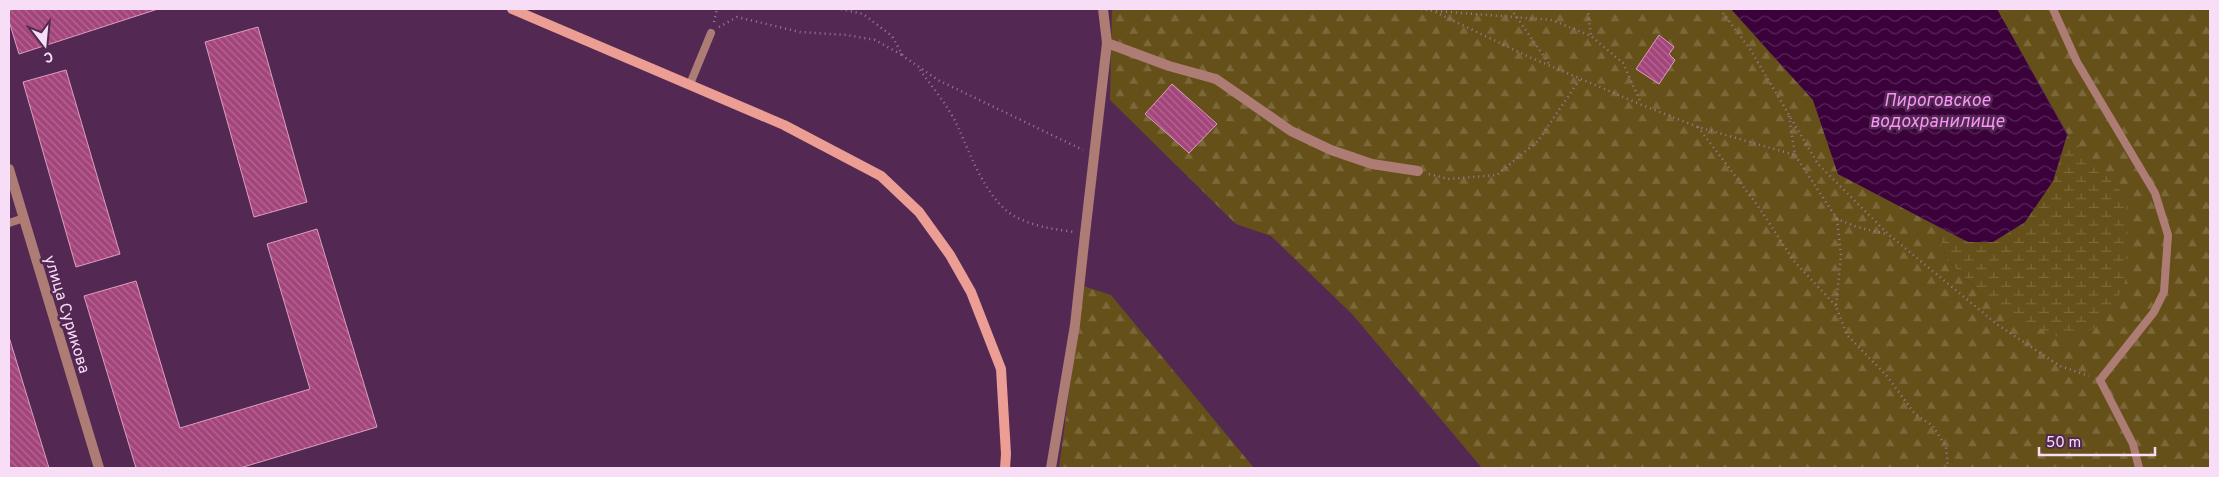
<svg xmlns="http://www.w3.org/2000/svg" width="2219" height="477" font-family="Overpass,sans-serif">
  <defs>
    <pattern id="forest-firs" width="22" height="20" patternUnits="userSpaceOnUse" patternTransform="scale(1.25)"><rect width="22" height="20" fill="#655019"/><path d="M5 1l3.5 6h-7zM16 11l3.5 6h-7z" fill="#7c693b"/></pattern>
    <pattern id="wetland-marsh" width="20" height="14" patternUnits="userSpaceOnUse" patternTransform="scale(1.25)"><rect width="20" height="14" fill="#655019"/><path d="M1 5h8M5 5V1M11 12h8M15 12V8" fill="none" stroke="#7c693b"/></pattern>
    <pattern id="water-waves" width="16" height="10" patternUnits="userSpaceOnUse" patternTransform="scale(1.25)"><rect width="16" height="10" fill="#3a013b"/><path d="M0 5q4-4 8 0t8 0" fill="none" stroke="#572658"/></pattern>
    <pattern id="building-back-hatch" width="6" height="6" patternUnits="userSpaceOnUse" patternTransform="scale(1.25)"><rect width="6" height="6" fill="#a3457b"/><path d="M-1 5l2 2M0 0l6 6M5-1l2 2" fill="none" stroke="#b56895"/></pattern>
  </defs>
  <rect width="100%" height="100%" fill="#532953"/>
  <path fill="url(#forest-firs)" d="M1112 9H1731L1813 100 1838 174 1937 226 1946 259 1977 289 2093 179 1997 9H2210V468H1482L1352 314 1271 236 1236 224 1110 100Z
    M1083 286 1111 295 1254 468H1059Z"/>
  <path fill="url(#wetland-marsh)" d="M2067 135 2098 164 2126 198 2127 237 2125 282 2112 310 2093 329 2060 338 2003 311 1977 289 1946 259 1937 226 1968 242H1993L2025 222 2053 181Z"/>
  <path fill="url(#water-waves)" d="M1731 9H1997L2067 135 2053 181 2025 222 1993 242H1968L1838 174 1813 100Z"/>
  <path fill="url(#building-back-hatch)" stroke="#de9dbe" d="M9 9H158L19 54 9 21Z
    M258 27 307 202 254 217 205 42Z
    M1659 35 1674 47 1669 54 1675 60 1659 84 1636 69Z
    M66 70 120 254 76 267 23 82Z
    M1172 84 1217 124 1189 153 1145 114Z
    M317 229 377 427 240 468H136L84 296 136 281 180 428 310 389 267 244Z
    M9 337 49 468H9Z"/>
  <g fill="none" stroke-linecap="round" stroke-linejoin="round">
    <path stroke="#9c799b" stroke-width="2.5" stroke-dasharray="1 4" stroke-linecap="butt" d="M841 9 863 14 892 36 903 56 938 80 1083 150
      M1421 9 1433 11 1527 56 1642 105 1698 127 1795 155
      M1511 9 1550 65
      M1590 9 1588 12 1591 36
      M1720 9 1750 49 1818 164 1888 234 1998 325 2060 366 2089 376
      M1436 11 1552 20 1591 36 1623 63 1641 103
      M714 22 717 9
      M719 27 737 17 800 32 847 35 875 40 902 55
      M920 70C933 88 949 107 958 127 971 156 988 204 1018 218 1036 227 1054 229 1074 232
      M1789 116 1795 155 1837 219 1857 227 1886 234
      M1698 127 1758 206 1794 261 1836 306
      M1429 174 1448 179 1497 175 1538 141 1580 79
      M1837 219 1841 255 1836 306 1847 335 1886 375 1915 414 1933 426 1946 447 1948 468"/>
    <path stroke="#ad7c75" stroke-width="8" d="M2053 9 2077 62 2155 193 2168 235 2164 292 2154 312 2100 380 2133 444 2139 468
      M690 84 711 33
      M9 223 24 218"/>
    <path stroke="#ad7c75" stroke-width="10" d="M1107 43 1169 66 1216 79 1291 131 1331 150 1372 164 1418 171
      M9 169 99 468
      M1051 468 1075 325 1085 234 1107 43 1103 9"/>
    <path stroke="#ec9e94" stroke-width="10" d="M512 9 784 125 881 176 919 212 950 255 971 292 1001 369 1006 454 1005 468"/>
  </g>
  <g text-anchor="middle" stroke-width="5" stroke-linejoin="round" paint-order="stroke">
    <g font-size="16" fill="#f7ddf6" stroke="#532953">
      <text transform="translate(68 314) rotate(73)" y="6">улица Сурикова</text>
    </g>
    <g font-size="18" font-style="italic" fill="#f794f5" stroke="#532953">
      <text x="1937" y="106">Пироговское<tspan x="1937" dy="21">водохранилище</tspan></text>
    </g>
  </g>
  <rect width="2219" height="477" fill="none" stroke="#f7ddf6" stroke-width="20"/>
  <g transform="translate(45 45) rotate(164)" stroke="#532953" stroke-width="4" paint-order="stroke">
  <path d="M0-4L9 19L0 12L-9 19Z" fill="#f7ddf6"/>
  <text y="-8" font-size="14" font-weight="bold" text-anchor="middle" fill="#f7ddf6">С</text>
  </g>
  <path d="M2039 447v8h116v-8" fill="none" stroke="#f7ddf6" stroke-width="2.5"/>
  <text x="2046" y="447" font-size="15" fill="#f7ddf6" stroke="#532953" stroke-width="4" paint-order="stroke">50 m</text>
</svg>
